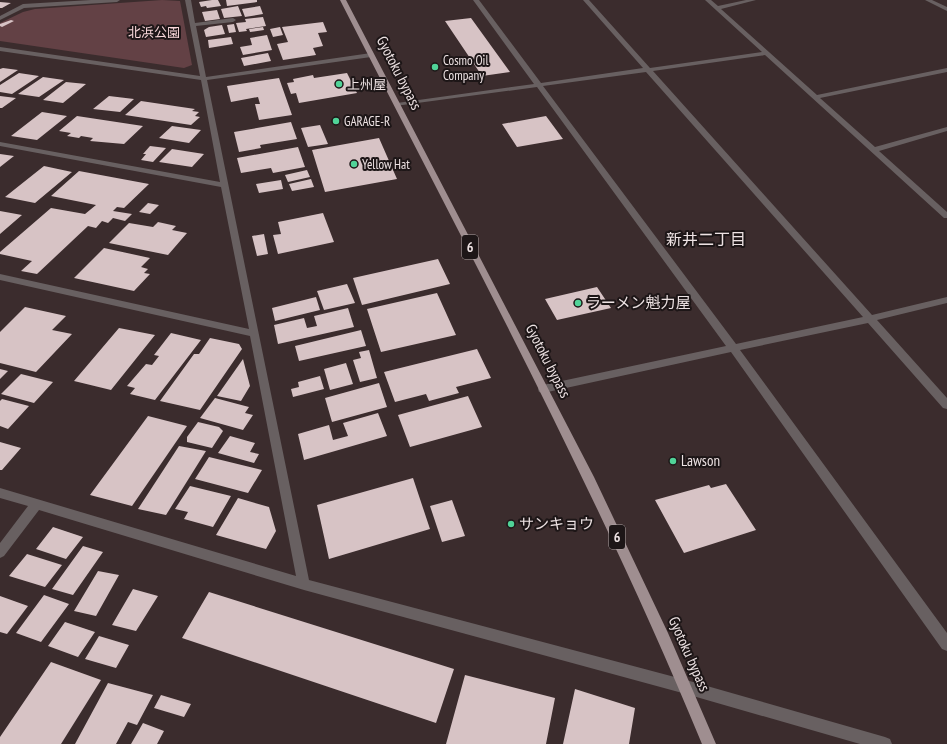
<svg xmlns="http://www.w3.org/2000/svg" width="947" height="744" font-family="'PT Sans Narrow','Noto Sans JP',sans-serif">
  <rect width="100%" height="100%" fill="#3b2c2d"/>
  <path fill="#634145" d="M162 0 180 1 192 65 184 68 0 41V23L23 12 35 9Z"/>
  <path fill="#d7c3c5" d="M212 0H218L221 6 207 8 206 6 201 7 199 2Z
    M226 0H257V2L227 6Z
    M0 2 11 3 2 8H0Z
    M238 6 242 16 224 18 221 9Z
    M260 6 263 14 245 17 242 9Z
    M217 10 220 19 205 21 202 12Z
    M263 17 266 26 246 29 247 31 239 32 236 23 246 22 245 19Z
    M471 18 510 72 482 76 445 21Z
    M11 20 14 21 2 27 0 26V24Z
    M323 22 327 32 318 33 323 46 313 48 316 55 283 60 277 44 288 42 282 27Z
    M234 24 236 32 229 33 227 25Z
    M222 25 225 34 206 37 204 30 209 27Z
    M263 27 264 30 250 32 249 29Z
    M280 27 283 35 273 37 270 29Z
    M267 35 272 50 243 55 240 47 252 45 250 38Z
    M231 37 233 44 209 48 208 40Z
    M268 53 271 61 244 66 241 58Z
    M3 68 18 70 0 82V69Z
    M19 73 39 76 12 94 0 92V85Z
    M347 73 357 93 299 103 296 93 291 94 287 83 294 82 293 79 313 75 314 78Z
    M43 77 64 80 39 97 18 94Z
    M279 78 292 115 259 120 255 104H260L258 97 231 102 227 86Z
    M66 82 86 84 63 103 43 100Z
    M0 96 16 98 2 108H0Z
    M109 96 134 99 120 112 93 109Z
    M141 101 195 109 192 111 199 112 195 116 200 117 191 125 125 115Z
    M42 112 67 116 37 140 11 136Z
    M77 116 143 126 124 144 90 141 93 138 81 136 79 138 67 136 71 133 59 131Z
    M546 116 563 139 517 147 502 124Z
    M291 122 297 139 260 145 261 148 239 152 234 132Z
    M320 125 328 144 308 147 301 128Z
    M172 126 201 130 189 143 159 138Z
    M379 138 397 179 325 192 312 150Z
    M150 146 166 148 153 162 141 160 146 154H143Z
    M298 147 305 167 273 173 271 168 241 173 237 158Z
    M172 149 204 154 192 167 159 162Z
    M0 154 14 156 0 167Z
    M44 166 72 172 35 203 5 197Z
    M307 170 310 177 288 182 285 175Z
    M79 171 149 184 124 208 117 207 113 211 132 214 125 221 113 218 108 223 102 221 96 228 88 226 37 274 21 271 32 261 0 254V252L51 208 85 214 96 205 51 196Z
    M311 179 314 187 292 191 289 184Z
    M281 180 283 189 259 193 256 184Z
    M148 203 159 205 150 214 139 212Z
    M0 211 22 215 0 234Z
    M323 213 334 242 278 254 273 235 281 234 278 222Z
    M158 222 176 226 172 230 187 233 168 255 109 243 129 223 153 227Z
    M264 234 268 254 257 256 252 236Z
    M104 248 150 258 141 267 148 269 144 273 150 274 134 291 74 278Z
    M438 259 450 284 362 305 353 278Z
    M347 284 355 303 324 310 317 291Z
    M597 287 611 308 557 320 545 299Z
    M437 293 456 335 381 352 367 309Z
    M316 297 320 310 275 321 272 308Z
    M25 307 66 316 52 330 72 334 36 372 0 363V332Z
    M348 308 354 327 278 344 274 325 304 318 307 328 317 326 314 316Z
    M119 328 155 335 111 390 74 381Z
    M361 330 366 346 299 361 295 346Z
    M171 333 201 340 155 400 130 394 135 388 127 386 146 364 152 365 159 356 154 355Z
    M210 338 239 344 242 349 200 410 160 401 194 354H199Z
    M477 349 491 378 456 387 459 393 429 401 426 394 395 402 384 372Z
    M369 350 377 378 360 382 353 360 361 358 359 352Z
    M243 359 250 386 241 401 217 396Z
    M346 363 353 384 330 390 324 369Z
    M0 369 8 371 0 379Z
    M21 374 53 382 34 403 1 394Z
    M320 376 324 389 293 397 291 389 299 387 298 382Z
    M379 383 387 407 332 422 325 398Z
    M468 396 482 427 410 447 398 415Z
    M215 398 249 407 245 413 253 415 243 430 200 418Z
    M2 399 29 406 8 429 0 426V401Z
    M378 413 387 436 304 460 298 434 329 425 333 440 348 436 343 423Z
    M148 416 187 426 132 506 90 495Z
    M198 422 219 427 223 431 212 448 187 442V437Z
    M230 436 255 443 250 452 259 454 254 463 218 453Z
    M0 442 21 448 2 470H0Z
    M179 446 206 451 166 515 138 509Z
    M209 457 262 470 248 493 195 479Z
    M413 478 430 529 329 559 317 505Z
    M726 484 756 530 684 553 655 500 709 485 711 488Z
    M190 486 231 496 213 527 184 519 188 512 175 509Z
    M238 498 269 507 276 531 266 549 216 535Z
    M452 500 465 536 442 542 430 506Z
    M53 527 83 537 66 559 36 549Z
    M83 546 103 552 73 595 52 589Z
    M27 554 62 565 45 587 9 576Z
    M98 571 119 575 96 616 74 611Z
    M133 589 158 596 136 631 112 625Z
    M209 592 454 669 436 723 182 638Z
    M44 595 69 604 41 642 16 633Z
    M0 596 28 606 7 634 0 632Z
    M65 622 95 632 78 657 48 646Z
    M99 636 129 645 116 668 85 659Z
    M51 662 101 680 61 744H0V737Z
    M465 675 555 698 546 744H446Z
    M108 683 153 695 137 725 128 722 116 744H75Z
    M575 689 635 708 629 744H563Z
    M161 695 191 704 184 717 154 708Z
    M143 723 164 731 157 744H131Z"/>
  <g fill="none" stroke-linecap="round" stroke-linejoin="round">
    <path fill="#686061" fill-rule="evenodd" d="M91 0H120L117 2 24 8 0 20V16L23 4Z
      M185 0H191L195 23 233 18 236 20 233 22 196 26 206 77 371 53 374 55 371 57 207 80 309 580 686 680 885 737 890 739 892 744H860L686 694 304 590 39 510 4 556 0 558V543L28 506 0 498V488L296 576 250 336 0 280V274L249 329 221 187 0 146V142L220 182 201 80 0 51V47L200 76Z
      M473 0H479L541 83 643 68 583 0H589L650 68 762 52 705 0H711L718 6 746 0H756L721 9 817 95 947 68V72L820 98 875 147 947 127V131L879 151 947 212V218H944L765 55 653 71 872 315 947 297V303L877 320 947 398V409L943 408 868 323 740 350 947 633V651L942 649 731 352 543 393 539 392 538 389 539 386 543 385 726 346 537 87 395 106 394 105 397 103 534 84ZM646 72 863 317 736 344 543 86Z
      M925 0H932L947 7V11Z"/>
    <path fill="#9f8e90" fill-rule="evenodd" d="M340 0H346L594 477 668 633 716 744H702C597 489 465 246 340 0Z"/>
  </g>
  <g fill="#50d398" stroke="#1d1617" stroke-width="1.5">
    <circle cx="435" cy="67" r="4"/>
    <circle cx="339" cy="84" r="4"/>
    <circle cx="336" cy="121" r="4"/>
    <circle cx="354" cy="164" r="4"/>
    <circle cx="578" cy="303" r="4"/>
    <circle cx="673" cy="461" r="4"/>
    <circle cx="511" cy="524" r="4"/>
  </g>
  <g text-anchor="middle" stroke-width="4" stroke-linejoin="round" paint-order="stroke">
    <g font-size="13" fill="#f8d7da" stroke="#1d1617">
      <text x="154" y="37">北浜公園</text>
    </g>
    <g font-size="13" fill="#ede2e3" stroke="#1d1617" text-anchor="start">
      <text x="443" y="65">Cosmo Oil<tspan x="443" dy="15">Company</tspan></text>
      <text x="347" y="89">上州屋</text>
      <text x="344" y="126">GARAGE-R</text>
      <text x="362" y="169">Yellow Hat</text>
    </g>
    <g fill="#1d1617" stroke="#afa5a6" stroke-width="1">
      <rect x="462" y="235" width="16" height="24" rx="3"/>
      <rect x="609" y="525" width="16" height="24" rx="3"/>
    </g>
    <g font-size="14" font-weight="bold" fill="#ede2e3">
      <text x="470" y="252">6</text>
      <text x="617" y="542">6</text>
    </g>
    <g font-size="15" fill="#ede2e3" stroke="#1d1617">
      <text transform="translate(399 73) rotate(63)" y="5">Gyotoku bypass</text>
      <text transform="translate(548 361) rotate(63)" y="5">Gyotoku bypass</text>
      <text transform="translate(689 654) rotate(66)" y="5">Gyotoku bypass</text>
    </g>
    <g font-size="15" fill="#ede2e3" stroke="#1d1617" text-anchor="start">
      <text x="586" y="308">ラーメン魁力屋</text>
      <text x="681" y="466">Lawson</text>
      <text x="519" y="529">サンキョウ</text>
    </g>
    <g font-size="16" fill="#ede2e3" stroke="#1d1617">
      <text x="706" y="245">新井二丁目</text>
    </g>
  </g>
</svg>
